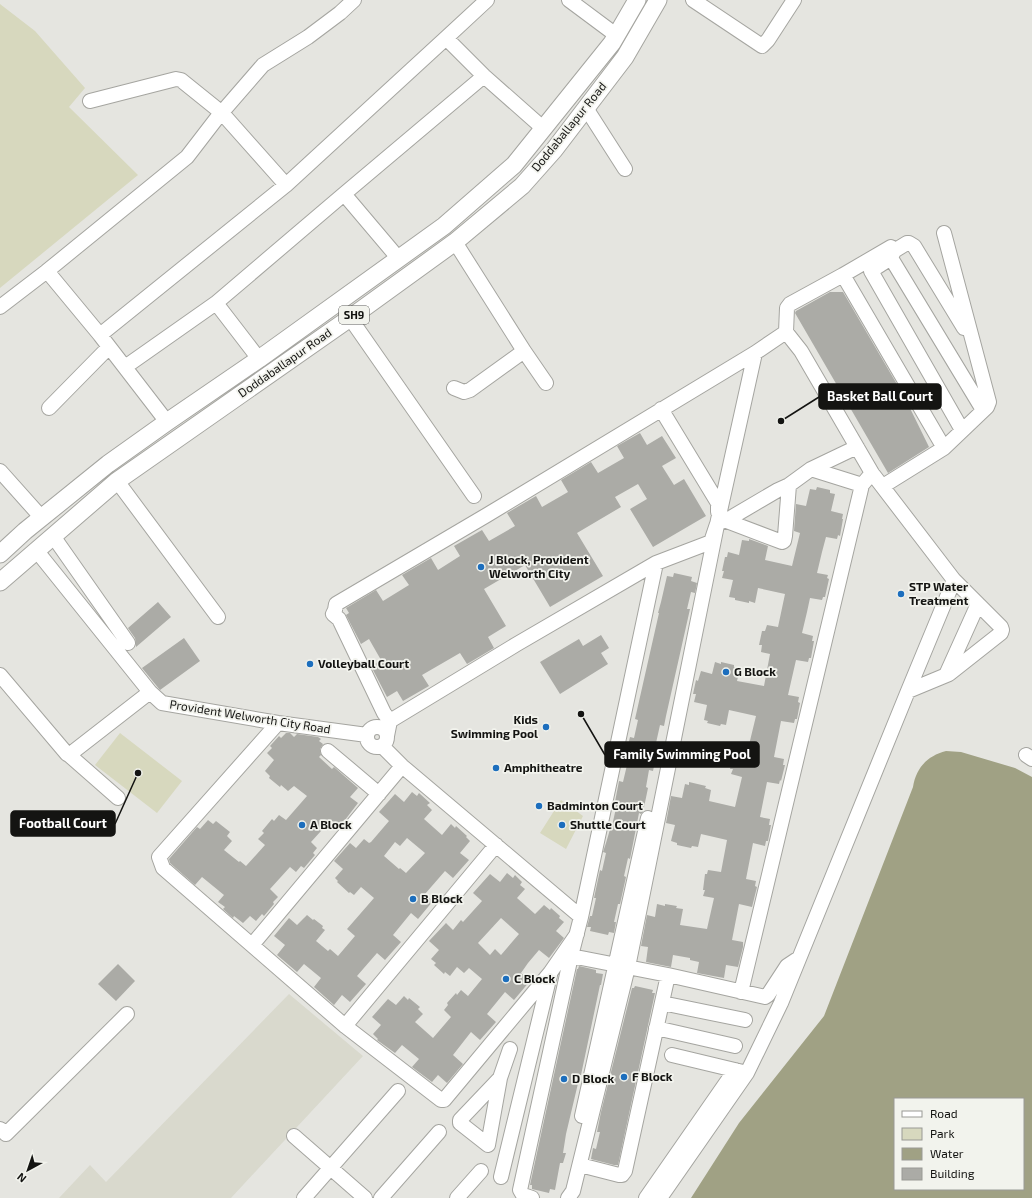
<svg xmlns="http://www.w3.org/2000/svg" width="1032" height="1198" font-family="'Exo 2',sans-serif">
  <rect width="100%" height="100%" fill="#e5e5e0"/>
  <path fill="#d9d9cd" d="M289 994 363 1056 231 1198H59L90 1165 106 1182Z"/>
  <path fill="#d7d8be" d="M0 4 35 31 85 88 69 107 138 175 0 288Z
    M120 733 182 781 157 813 95 765Z
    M561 800 583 816 566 849 540 833Z"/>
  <path fill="#a0a184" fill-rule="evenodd" d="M946 751 961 752 1015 768 1032 777V1198H691L739 1123 824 1016 913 787C916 768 927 756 946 751ZM895 1099H1023V1189H895Z"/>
  <path fill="#ababa6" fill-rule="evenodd" d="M830 292H843L905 398 929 447 888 473 795 313 796 311Z
    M640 433 647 445 662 436 676 458 662 466 674 485 684 479 706 516 653 547 630 509 647 499 638 484 615 497 621 507 577 533 603 576 550 607 525 565 484 589 506 626 488 637 494 648 467 664 460 653 422 675 429 686 403 701 397 691 387 697 371 666 381 660 369 639 361 644 346 615 349 613 346 608 376 590 383 601 409 585 402 575 431 558 438 570 460 556 454 546 482 530 489 541 515 526 507 513 536 496 542 507 568 492 561 480 591 462 598 473 624 458 617 446Z
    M817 487 830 490V493L835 494 831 511 843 514 842 519H843L840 536 838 535 837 539 826 537 822 552 817 573 828 575 827 578 829 579 825 597H823L822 600 810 598 807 612 802 633 813 636 812 641H814L811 658H809L808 662 796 660 788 695 799 697 798 702 800 703 797 719H795L794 723 781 721 774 757 784 759 783 765H785L781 781 780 780 779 784 767 782 760 817 770 819 769 825H771L768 841H766L765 846 753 843 746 879 756 881 755 886 757 887 752 907 739 904 732 940 743 942V947L738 967 726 965 724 978 697 973 699 962 690 960V958L673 955 671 967 646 962 648 947 641 946 647 915 655 917 657 904 665 906V904L677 906 676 908 683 909 680 925 707 929 714 898 703 896 705 890H703L705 874H707L708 870 721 872 727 840 701 834 698 847 692 846 691 848 677 845V843L671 841 675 825 666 823 671 796 682 798 685 784 689 785V782L706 786 705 788 711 790 709 801 735 807 742 777 731 774 733 769H730L734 752 736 753 737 747 748 749 756 716 729 710 726 725 721 724 720 726 707 723 708 721 704 720 707 705 694 702 696 694H693L696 680 698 681 701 671 712 674 715 662 721 664V662L734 665V667L740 668 737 681 764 686 770 654 761 652 762 645H759L762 631H765L767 625 778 627 785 594 758 588 755 603 749 601V603L735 600V598L729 597 733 580 722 578 724 571H722L725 557H727L728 552 739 555 742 540 749 541V539L768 546 765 560 792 566 800 533 794 531 796 504 806 506 810 489 816 490Z
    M674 573 692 577 691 581 697 583 695 593 691 592 687 609H690L666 716 664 726 660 725 656 743 659 744 656 757 653 771 649 770 646 787 648 788 643 812 641 814 639 813 630 859 628 858 624 876 626 877 620 904H618L614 922H616L614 933 609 932 608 935 590 931 591 927H587L590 916H592L596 898H594L600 870 602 871 606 853 603 852 606 843 611 826H612L616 808 614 807 619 781 623 782 627 765 624 764 626 753 630 737 634 738 638 720 635 719 659 613H658L661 602 667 576 673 577Z
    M158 602 171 617 136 647V643L135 638 128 628Z
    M601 635 609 648 601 653 608 664 560 694 540 662 579 639 583 646Z
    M184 638 200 661 160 690 142 668Z
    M286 733H290L294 737 297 734 318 737 321 739 319 741 323 744 320 749 321 755 319 757 332 769 334 767 358 788 350 797 358 803 345 820H344L339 826 331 820 311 842 317 848 313 853 315 855 304 868 301 866 296 872 290 867 270 889 278 897 273 902 274 904 264 916 262 914 256 921 250 916 243 923 234 916 233 918 223 909 225 907 218 902 224 895 202 877 195 885 170 863 169 859 197 827 200 829 208 820 213 824 216 821 230 832 227 836 232 841 224 850 239 862 240 861 246 866 265 845 258 839 264 833 262 831 272 819 274 821 279 815 286 820 307 796 294 786 288 791 281 785 280 787 269 778 270 776 265 771 274 760 267 753 272 748 270 746 279 736 281 738Z
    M412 792 417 796 419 793 430 803 427 805 432 810 424 819 442 835 451 824 455 828 456 826 467 836 466 837 470 841 460 853 469 860 453 878 445 871 425 894 433 901 418 919 411 913 393 935 401 942 385 960 377 953 357 976 366 984 350 1002 342 995 334 1005 314 987 321 978 304 964 297 972 277 955 285 945 274 936 289 918 297 925 307 915 313 920 314 919 323 926 322 928 325 930 316 941 328 951 330 949 338 956 355 936 347 929 374 898 361 887 354 895 350 892 349 893 337 882 338 881 335 878 343 869 334 861 350 843 356 848 364 839 369 843 371 842 389 821 379 812 395 794 404 802ZM407 838 425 853 406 873 400 868 399 869 384 856 395 842 400 846Z
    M507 873 513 878 515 875 522 882 520 885 525 889 517 898 535 914 544 905 550 910 551 908 560 916 559 918 564 922 556 931 564 938 549 958 539 950 528 963 521 973 530 981 514 1000 505 992 487 1014 496 1022 480 1040 471 1032 453 1055 463 1064 447 1083 438 1075 432 1082 412 1067 419 1059 402 1045 395 1053 377 1040 378 1039 373 1034 381 1025 372 1017 388 999 396 1005 404 996 408 1000 409 998 420 1007 418 1009 423 1014 415 1022 433 1038 451 1017 444 1010 448 1005 447 1003 456 993 457 995 461 990 468 996 482 979 469 968 464 973 457 967 450 976 445 972 444 974 434 965 436 963 431 959 439 950 429 941 446 923 453 930 461 920 463 922 482 901 473 893 490 874 500 882ZM501 918 519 934 501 955 495 949 490 955 478 943Z
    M118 964 135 981 116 1001 98 984Z
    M579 966 596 970V973L603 974 601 985H600L581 1075H580L566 1134 563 1153H566L563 1163H560L555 1190 550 1189 549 1193 532 1189V1185H530L577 969H578Z
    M635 986 653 990 652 993H655L618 1165H614L591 1159 593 1148 596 1149 600 1132H597L601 1112 632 988H634Z"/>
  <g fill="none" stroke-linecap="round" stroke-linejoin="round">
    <g stroke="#a5a5a0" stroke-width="16">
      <path id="minor" d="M569 0 616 35
        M693 0 762 46 768 40 794 0
        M446 38 484 76 544 129
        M90 101 176 79 181 80 222 113 286 185
        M586 108 625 169
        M344 194 484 76
        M455 242 524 351 546 383
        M894 251 907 243H909L914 246 964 328
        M891 258 871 271 962 430
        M47 271 100 335 167 422
        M843 275 944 448
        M0 307 47 271 187 157 217 118 263 65 308 37 340 13 354 0
        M350 318 474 496
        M786 332 787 308 790 304 843 275 891 247 894 251 891 258 983 410
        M100 335 286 185 446 38 487 0
        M259 359 216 303 344 194 399 259
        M125 367 216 303
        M454 388 464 392 470 390 524 351
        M49 408 109 347
        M661 409 718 503V512
        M811 469 862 485
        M0 471 42 518
        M117 481 218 617
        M883 486 944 448 987 407 989 402 944 233
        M724 520 782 542 784 541 785 536 789 485
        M53 536 128 643
        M36 550 150 692 162 703 278 723 367 735
        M0 675 67 754 69 755 150 692
        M946 675 978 604
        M908 691 949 674 1001 633 1002 630 1001 627 954 580
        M390 721 384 713 339 619 333 614 335 610 336 604 487 515 755 353 786 332 801 351 872 473 954 580 908 691 781 1003 747 1073 660 1198
        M278 723 159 857 163 868 345 1026 441 1100H444L550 973 577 934
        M367 737a10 10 0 1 1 20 0a10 10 0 1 1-20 0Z
        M387 736 390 721 517 644 656 563 711 542 717 524 732 517 778 490 789 485 811 469 857 447
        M382 746 402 766 581 917
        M328 751 379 794
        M69 755 118 798
        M1026 755 1032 759
        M252 945 402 766
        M571 956 668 975 765 997 768 995 787 966 796 960
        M741 992 862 485 872 473
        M662 1003 745 1020
        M345 1026 496 845
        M656 1028 735 1046
        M672 1055 743 1072
        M500 1078 460 1120V1123L488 1145 500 1078 510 1049
        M582 1116 648 818
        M0 1129 6 1134 127 1014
        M294 1136 365 1198
        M580 1165 619 1175H622L625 1171 668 975
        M501 1177 550 975
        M304 1198 398 1091
        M381 1198 439 1132
        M457 1198 481 1171
        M532 1198 523 1195 520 1190 571 956 581 917 656 563
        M568 1198 573 1191 628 967 718 520 755 353
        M646 1198 735 1070"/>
    </g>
    <g stroke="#a5a5a0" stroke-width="19">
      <path id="major" d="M0 554 25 531 108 464 167 422 259 359 444 226 514 165 612 43 637 0
        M0 582 117 481 350 318 455 242 522 186 554 150 625 57 658 0"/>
    </g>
    <use href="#minor" stroke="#fff" stroke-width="14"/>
    <use href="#major" stroke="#fff" stroke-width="17"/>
  </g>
  <g fill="#1c6ebd" stroke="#f2f3ed" stroke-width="1.5">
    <circle cx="481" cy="567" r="4"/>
    <circle cx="901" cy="594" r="4"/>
    <circle cx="310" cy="664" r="4"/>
    <circle cx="726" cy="672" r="4"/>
    <circle cx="546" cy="727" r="4"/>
    <circle cx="496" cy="768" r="4"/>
    <circle cx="539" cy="806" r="4"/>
    <circle cx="302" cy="825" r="4"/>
    <circle cx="562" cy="825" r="4"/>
    <circle cx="413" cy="899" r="4"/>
    <circle cx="506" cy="979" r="4"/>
    <circle cx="624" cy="1077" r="4"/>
    <circle cx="564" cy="1079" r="4"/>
  </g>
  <g text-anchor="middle" stroke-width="3.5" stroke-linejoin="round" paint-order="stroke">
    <rect fill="#f2f3ed" stroke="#575754" stroke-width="1" x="339" y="306" width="30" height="18" rx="3"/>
    <g font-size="11" font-weight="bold" fill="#141412">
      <text x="354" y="319">SH9</text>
    </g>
    <g font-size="12" fill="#141412" stroke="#f2f3ed">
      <text transform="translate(569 127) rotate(-51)" y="4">Doddaballapur Road</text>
      <text transform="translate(285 363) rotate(-35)" y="4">Doddaballapur Road</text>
      <text transform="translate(250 717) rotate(9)" y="4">Provident Welworth City Road</text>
    </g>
    <g font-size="12" font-weight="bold" fill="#141412" stroke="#f2f3ed" text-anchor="start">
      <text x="489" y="564">J Block, Provident<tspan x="489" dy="14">Welworth City</tspan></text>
      <text x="909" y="591">STP Water<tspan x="909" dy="14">Treatment</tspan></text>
      <text x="318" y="668">Volleyball Court</text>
      <text x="734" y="676">G Block</text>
      <text x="538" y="724" text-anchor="end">Kids<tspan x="538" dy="14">Swimming Pool</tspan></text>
      <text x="504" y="772">Amphitheatre</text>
      <text x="547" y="810">Badminton Court</text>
      <text x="310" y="829">A Block</text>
      <text x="570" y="829">Shuttle Court</text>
      <text x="421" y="903">B Block</text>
      <text x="514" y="983">C Block</text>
      <text x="632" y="1081">F Block</text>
      <text x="572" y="1083">D Block</text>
    </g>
  </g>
  <path fill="none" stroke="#141412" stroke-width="1.5" d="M781 421L819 397M581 714L605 755M138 773L115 824"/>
  <g fill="#141412" stroke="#f2f3ed" stroke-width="1.5">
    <circle cx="781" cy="421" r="4"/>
    <circle cx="581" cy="714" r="4"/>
    <circle cx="138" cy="773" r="4"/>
  </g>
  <g fill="#141412" stroke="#141412" stroke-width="1.5">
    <rect x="819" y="384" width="122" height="25" rx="4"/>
    <rect x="605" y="742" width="154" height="25" rx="4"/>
    <rect x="11" y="811" width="104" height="25" rx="4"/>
  </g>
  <g font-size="13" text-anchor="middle" font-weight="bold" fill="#fff">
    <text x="880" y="401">Basket Ball Court</text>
    <text x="682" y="759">Family Swimming Pool</text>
    <text x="63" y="828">Football Court</text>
  </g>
  <rect x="894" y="1098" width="130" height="92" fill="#f2f3ed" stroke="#999a95"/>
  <rect x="902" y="1111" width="20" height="6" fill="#ffffff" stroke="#999a95"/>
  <text x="930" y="1118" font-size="12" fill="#141412">Road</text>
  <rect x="902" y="1128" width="20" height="12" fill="#d7d8be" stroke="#999a95"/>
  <text x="930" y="1138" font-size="12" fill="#141412">Park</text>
  <rect x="902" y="1148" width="20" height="12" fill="#a0a184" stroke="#999a95"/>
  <text x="930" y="1158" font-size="12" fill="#141412">Water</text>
  <rect x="902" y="1168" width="20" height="12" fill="#ababa6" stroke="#999a95"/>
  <text x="930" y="1178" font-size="12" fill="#141412">Building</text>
  <g transform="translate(28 1170) rotate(220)" stroke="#f2f3ed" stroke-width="3" paint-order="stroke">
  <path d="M0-3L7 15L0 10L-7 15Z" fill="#141412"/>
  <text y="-6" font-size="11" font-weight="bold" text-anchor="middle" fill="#141412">N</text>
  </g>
</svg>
